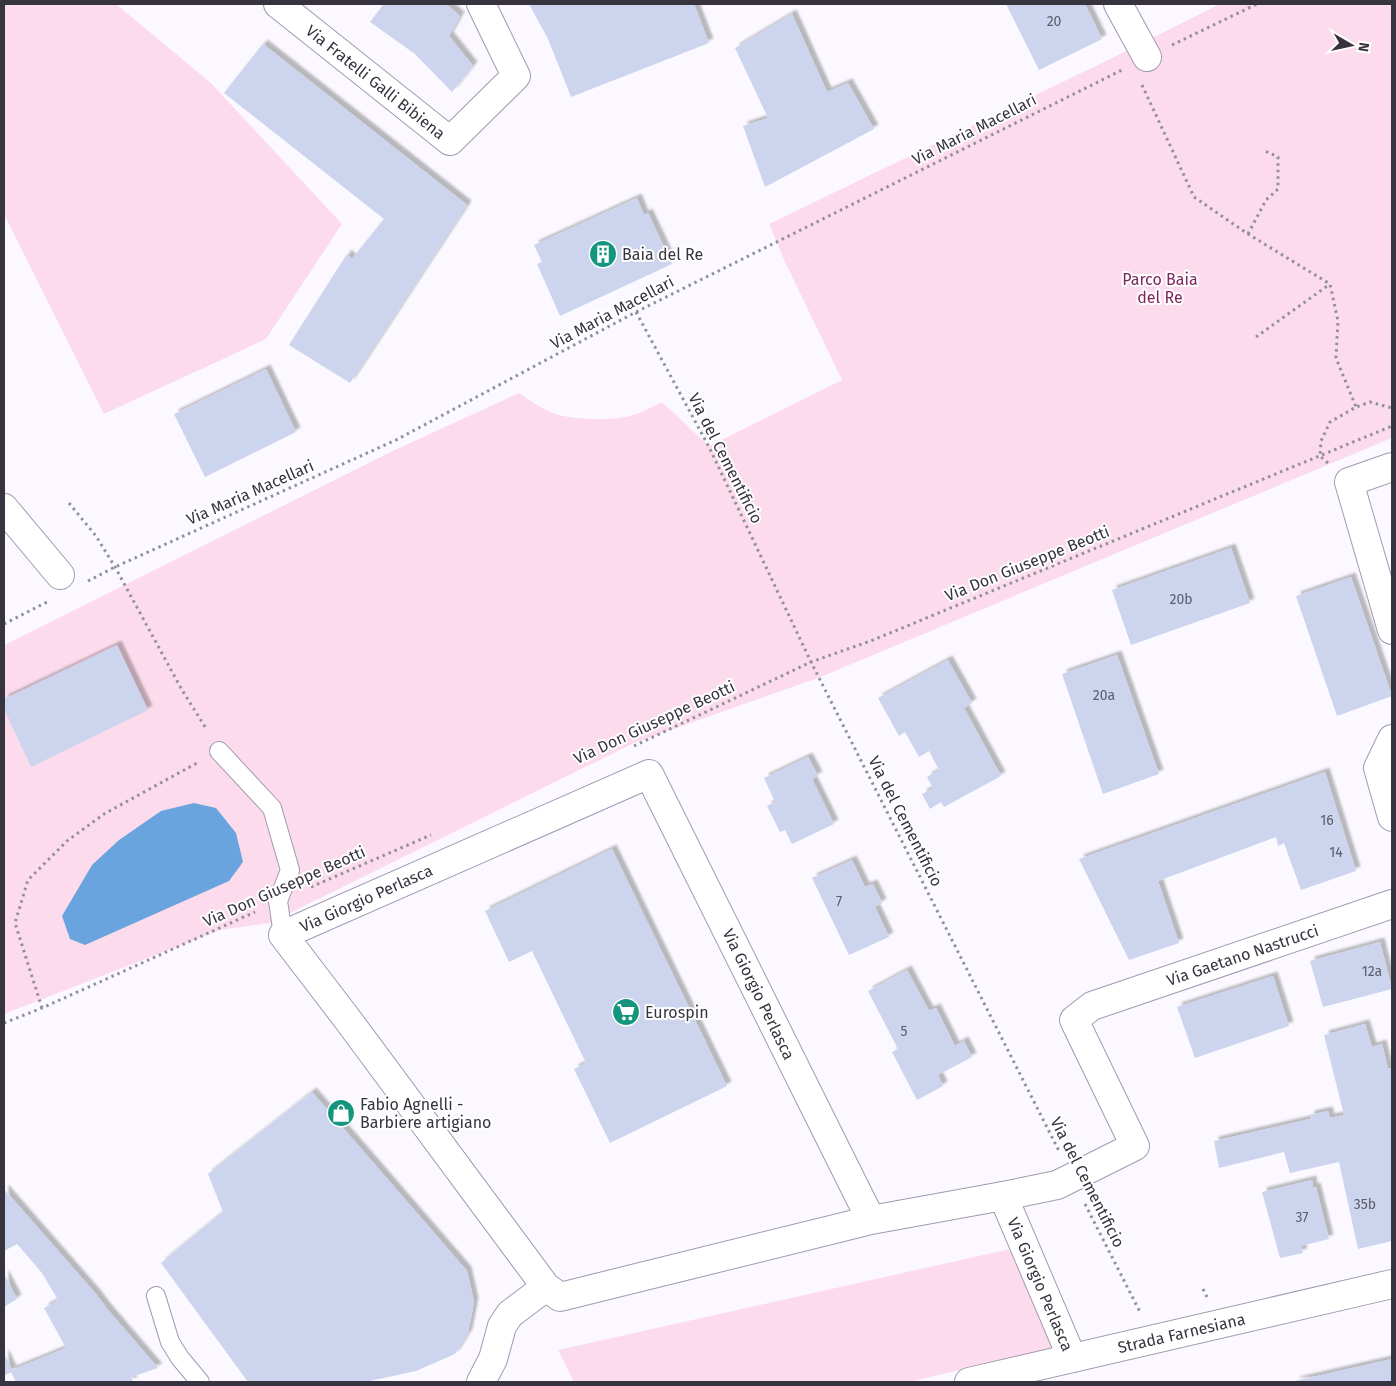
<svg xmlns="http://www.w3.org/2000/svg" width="1396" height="1386" font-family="'Fira Sans',sans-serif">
  <defs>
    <filter id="shadow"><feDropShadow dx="4.5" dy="-4.5" stdDeviation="1" flood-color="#0004"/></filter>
  </defs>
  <rect width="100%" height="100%" fill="#fbf9ff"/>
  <path fill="#fcdcec" d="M4 4H116L211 83 342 224 266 339 104 414 4 214Z
    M1220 4H1392V438L818 678 634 743 270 923 220 930 4 1014V645L399 448 519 393C531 401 542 409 556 414 574 420 616 421 633 415 643 412 652 407 662 402L709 446 842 380 785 262 769 224 1110 59Z
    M1019 1247 1061 1346 909 1382H574L558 1350Z"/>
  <path fill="#6aa4de" d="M194 803 216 808 236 833 243 862 229 881 85 945 70 939 62 916 92 865 119 840 161 811Z"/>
  <path fill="#ccd4ee" filter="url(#shadow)" d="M384 4H446L460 16 449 36 473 66 452 92 415 54 370 22Z
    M529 4H694L709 43 571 97 548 39Z
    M1006 4H1085L1102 39 1039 70Z
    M792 14 827 92 848 83 874 129 765 187 743 126 768 118 735 48Z
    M263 44 467 205 350 383 289 345 347 254 352 259 384 219 224 93Z
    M637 198 644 215 648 213 672 264 560 316 537 264 542 262 534 245Z
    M266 369 296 432 205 477 174 414Z
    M1231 548 1250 603 1131 645 1112 590Z
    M1351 577 1392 696 1337 716 1296 596Z
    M117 645 148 710 31 767 4 709V699Z
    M1117 655 1159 774 1103 794 1062 674Z
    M948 660 972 703 964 708 1001 776 944 807 941 802 930 809 922 794 933 788 927 777 939 770 929 751 919 757 905 732 899 736 878 698Z
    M808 757 818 776 812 779 834 824 792 844 785 830 780 832 767 806 775 802 764 778Z
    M1325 772 1356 871 1301 890 1284 843 1278 846 1276 837 1158 881 1179 943 1129 960 1079 859Z
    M612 849 727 1086 610 1143 574 1069 586 1063 532 951 509 962 485 911Z
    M852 860 865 887 873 884 882 903 875 907 889 937 849 955 812 878Z
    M1380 942 1392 989 1323 1007 1310 961Z
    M907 970 929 1011 936 1008 955 1046 964 1041 972 1057 938 1075 943 1086 917 1100 892 1052 898 1049 868 991Z
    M1273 976 1289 1026 1195 1058 1177 1007Z
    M1365 1024 1372 1047 1382 1044 1388 1069 1392 1068V1241L1358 1249 1339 1162 1290 1173 1284 1152 1219 1168 1214 1141 1310 1119V1115L1328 1111 1330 1118 1344 1115 1324 1035Z
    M312 1092 467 1271 474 1302 468 1333 455 1354 416 1371 365 1382H248L161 1263 223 1212 208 1174Z
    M1312 1180 1313 1188 1316 1187 1329 1239 1301 1246 1303 1253 1280 1258 1262 1192Z
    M4 1189 95 1293 108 1310 158 1368 131 1377 133 1382H16L11 1372 4 1376V1353L12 1370 66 1348 44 1308 58 1300 42 1273 17 1244 4 1251Z
    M4 1274 17 1299 4 1307Z
    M1392 1359V1382H1295V1381Z"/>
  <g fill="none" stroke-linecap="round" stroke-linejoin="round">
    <g stroke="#a099b3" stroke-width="20">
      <path id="service" d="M219 751 272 808 290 870 278 901 283 935
        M156 1296 170 1342 180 1358 200 1382"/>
    </g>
    <g stroke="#a099b3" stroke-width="30">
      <g id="minor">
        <path id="s1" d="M278 4 450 141 516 76 481 4"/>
        <path d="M1118 4 1147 57"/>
        <path d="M1392 467 1349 482 1392 630"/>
        <path d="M4 508 60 575"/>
        <path d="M1392 739 1378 768 1392 817"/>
        <path id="s2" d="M1003 1196 1057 1185 1135 1146 1074 1020 1092 1006 1392 904"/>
        <path id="s3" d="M871 1220 649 774 283 935 348 1020 546 1287 560 1297 871 1220 1003 1196 1072 1358"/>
        <path d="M481 1382 493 1359 502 1326 510 1314 546 1287"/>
      </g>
    </g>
    <g stroke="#a099b3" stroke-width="30">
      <g id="tertiary">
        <path id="s4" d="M969 1382 1392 1284"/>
      </g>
    </g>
    <path stroke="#929099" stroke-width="3" stroke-dasharray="2.5 4" stroke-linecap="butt" d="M1172 45 1257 4
      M1142 85 1194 197 1248 234 1330 284 1338 321 1336 358 1356 407
      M1248 234 1266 200 1278 189V157L1265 151
      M636 312 709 447 811 662 1059 1151
      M1256 337 1330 284
      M1328 463 1320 456 1321 441 1330 422 1356 407 1370 402 1392 408
      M69 503 96 536 115 567 182 690 207 730
      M88 581 115 567 396 440 636 312 1122 70
      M4 624 49 601
      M634 746 811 662 873 640 1392 426
      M311 887 431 835
      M42 1008 15 923 28 880 67 841 104 814 197 763
      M4 1023 42 1008 255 912
      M1085 1204 1140 1312
      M1203 1289 1207 1297"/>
    <use href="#service" stroke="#fff" stroke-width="18"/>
    <use href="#minor" stroke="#fff" stroke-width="28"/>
    <use href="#tertiary" stroke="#fff" stroke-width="28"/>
  </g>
  <defs>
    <g id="building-disc" transform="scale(1.4375)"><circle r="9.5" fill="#14957e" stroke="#fff"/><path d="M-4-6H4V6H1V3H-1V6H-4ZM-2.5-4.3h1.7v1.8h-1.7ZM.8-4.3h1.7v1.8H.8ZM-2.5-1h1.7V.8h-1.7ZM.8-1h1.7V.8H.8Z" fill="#fff"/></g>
    <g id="supermarket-disc" transform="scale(1.4375)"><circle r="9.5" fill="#14957e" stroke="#fff"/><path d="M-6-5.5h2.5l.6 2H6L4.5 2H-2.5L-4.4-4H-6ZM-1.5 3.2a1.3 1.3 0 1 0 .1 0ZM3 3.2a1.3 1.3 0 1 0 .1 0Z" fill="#fff"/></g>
    <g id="shop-disc" transform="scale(1.4375)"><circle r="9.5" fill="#14957e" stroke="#fff"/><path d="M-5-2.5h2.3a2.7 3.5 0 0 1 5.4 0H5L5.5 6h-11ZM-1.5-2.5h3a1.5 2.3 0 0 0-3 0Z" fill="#fff"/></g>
  </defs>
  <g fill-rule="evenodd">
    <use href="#building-disc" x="603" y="254"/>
    <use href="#supermarket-disc" x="626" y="1012"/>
    <use href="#shop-disc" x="341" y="1113"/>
  </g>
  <g text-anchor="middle" stroke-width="4" stroke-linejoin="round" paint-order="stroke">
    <g font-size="14" fill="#5c5c6b">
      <text x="1054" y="26">20</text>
      <text x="1181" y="604">20b</text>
      <text x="1104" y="700">20a</text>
      <text x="1327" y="825">16</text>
      <text x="1336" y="857">14</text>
      <text x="839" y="906">7</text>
      <text x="1372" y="976">12a</text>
      <text x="904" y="1036">5</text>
      <text x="1365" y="1209">35b</text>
      <text x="1302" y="1222">37</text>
    </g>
    <g font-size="16" fill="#37343f" stroke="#fff">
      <text dy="6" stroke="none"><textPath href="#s1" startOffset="125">Via Fratelli Galli Bibiena</textPath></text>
      <text transform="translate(974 129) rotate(-27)" y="6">Via Maria Macellari</text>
      <text transform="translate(612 312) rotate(-28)" y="6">Via Maria Macellari</text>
      <text transform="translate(726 458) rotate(63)" y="6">Via del Cementificio</text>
      <text transform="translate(250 492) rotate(-24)" y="6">Via Maria Macellari</text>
      <text transform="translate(1027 563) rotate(-22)" y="6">Via Don Giuseppe Beotti</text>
      <text transform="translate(654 722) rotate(-25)" y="6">Via Don Giuseppe Beotti</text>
      <text transform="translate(906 821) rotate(63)" y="6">Via del Cementificio</text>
      <text transform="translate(284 886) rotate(-24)" y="6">Via Don Giuseppe Beotti</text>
      <text transform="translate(366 898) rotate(-24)" y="6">Via Giorgio Perlasca</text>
      <text dy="6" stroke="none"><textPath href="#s2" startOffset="464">Via Gaetano Nastrucci</textPath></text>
      <text transform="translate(759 994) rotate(64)" y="6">Via Giorgio Perlasca</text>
      <text transform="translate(1088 1182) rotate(63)" y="6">Via del Cementificio</text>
      <text dy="6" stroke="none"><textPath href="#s3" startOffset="1905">Via Giorgio Perlasca</textPath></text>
      <text dy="6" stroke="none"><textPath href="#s4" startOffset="218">Strada Farnesiana</textPath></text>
    </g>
    <g font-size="16" fill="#37343f" stroke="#fff" text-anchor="start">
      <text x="622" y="260">Baia del Re</text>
      <text x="645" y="1018">Eurospin</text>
      <text x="360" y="1110">Fabio Agnelli -<tspan x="360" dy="18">Barbiere artigiano</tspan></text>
    </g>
    <g font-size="16" fill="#7d265c" stroke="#fff">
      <text x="1160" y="285">Parco Baia<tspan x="1160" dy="18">del Re</tspan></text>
    </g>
  </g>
  <rect width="1396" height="1386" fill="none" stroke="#37343f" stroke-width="10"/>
  <g transform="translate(1351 45) rotate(99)" stroke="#ffffff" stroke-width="4" paint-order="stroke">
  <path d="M0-4L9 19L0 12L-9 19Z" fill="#37343f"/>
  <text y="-8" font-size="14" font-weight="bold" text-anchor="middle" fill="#37343f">N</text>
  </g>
</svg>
